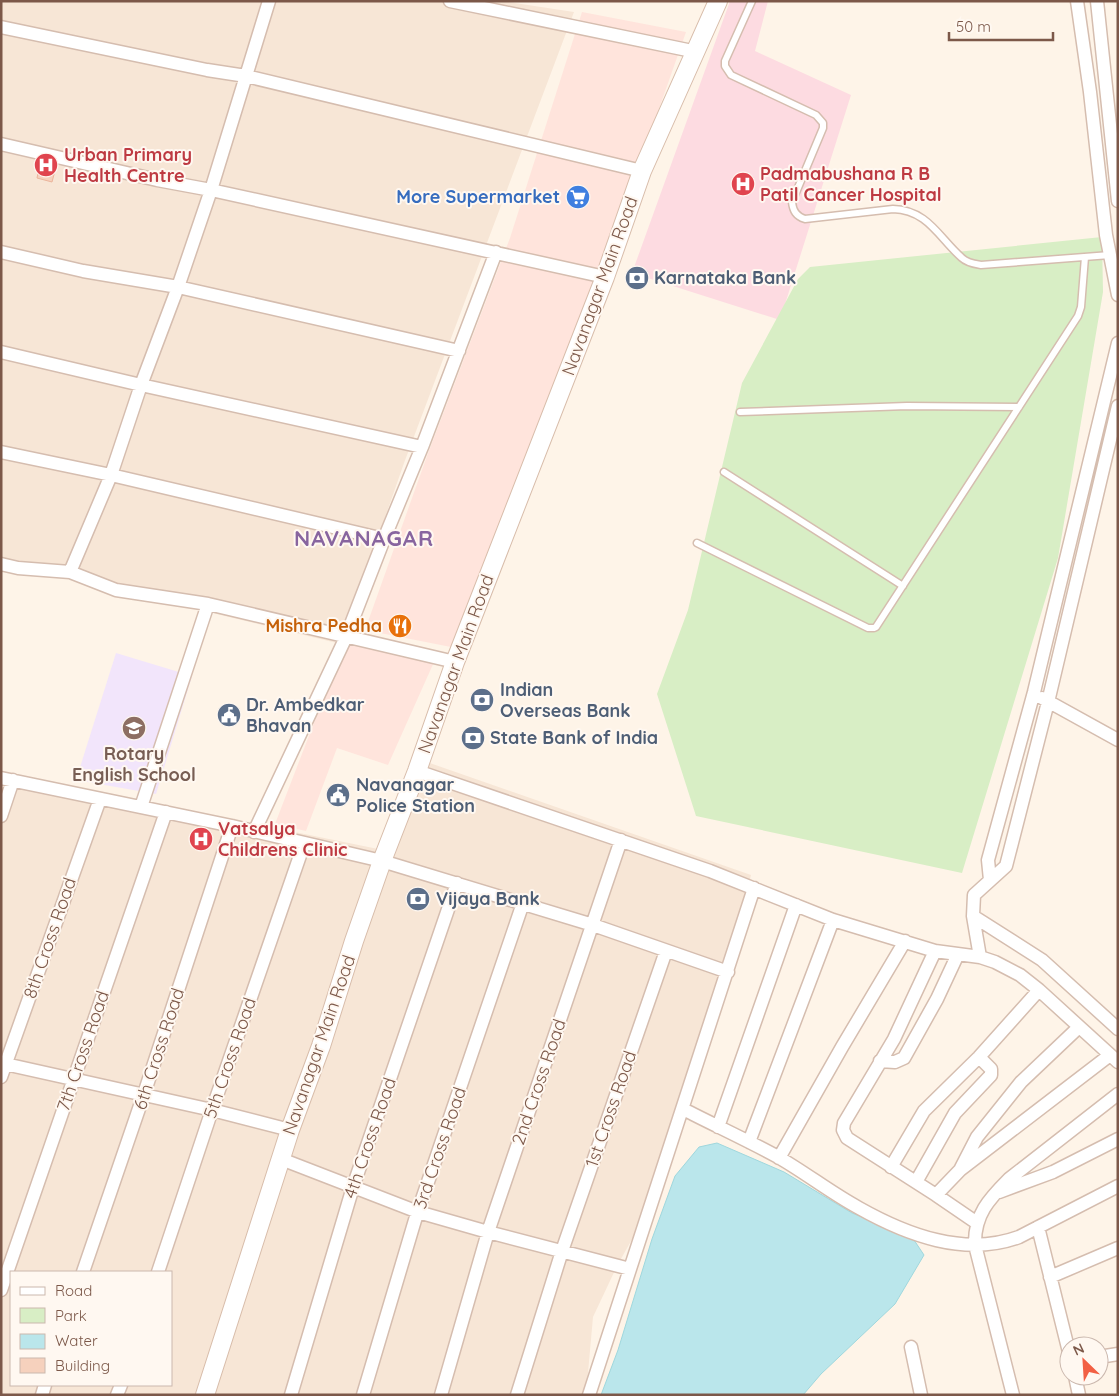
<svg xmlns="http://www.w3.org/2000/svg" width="1119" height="1396" font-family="Quicksand,sans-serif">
  <rect width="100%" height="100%" fill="#fef4e8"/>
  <path fill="#f7e6d6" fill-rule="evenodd" d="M1 1H502L574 12 404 463 341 644 63 577 1 564Z
    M424 761 751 875 725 983 650 1207 617 1266 593 1317 586 1395H1V772L388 851ZM11 1272H171V1385H11Z"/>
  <path fill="#ffe4dc" d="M582 12 686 32 597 285 461 649 365 630 427 456 510 238Z
    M347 637 434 662 388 765 337 748 306 831 275 824Z"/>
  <path fill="#f2e5fb" d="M116 653 192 676 156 794 76 780Z"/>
  <path fill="#fddbe1" d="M730 1H768L755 51 851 95 780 320 632 273Z"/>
  <path fill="#d8eec5" d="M1102 237 1103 292 1058 558 962 873 696 816 657 694 688 610 742 383 798 279 810 267Z"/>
  <path fill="#bae6eb" stroke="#9fd7dd" d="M717 1143 784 1172 852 1213 912 1237 924 1255 895 1304 821 1374 803 1395H601L618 1350 652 1239 675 1176 699 1147Z"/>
  <path fill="#f6d1bd" stroke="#ebb59c" d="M40 163 56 167 52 182 37 178Z"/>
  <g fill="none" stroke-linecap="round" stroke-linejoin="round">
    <g stroke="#d5bdaf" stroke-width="9">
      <path id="lane" d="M752 1 725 61V66L731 75 816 115 823 123V128L792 202C793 211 796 216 805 219L893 209C928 210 939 238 962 258 967 263 975 264 981 265L1110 255
        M740 412 907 406 1019 407
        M724 472 903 586
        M697 543 868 628H874L876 627 1078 316 1081 307 1085 257"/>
    </g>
    <g stroke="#d5bdaf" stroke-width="15">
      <path id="street" d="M450 1 697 52
        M1077 1 1090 92 1106 235 1118 295
        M1097 1 1118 201
        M1 27 207 70 246 76 642 171
        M1 144 157 180 211 190 605 277
        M1 252 83 271 178 287 459 351
        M1 352 141 385 422 447
        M1 452 111 475 384 539 346 637 254 832
        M384 539 422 447 496 252
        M1 564 18 568 70 572 116 590 208 604 455 662
        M70 572 111 475 141 385 178 287 211 190 269 1
        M1042 698 1118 740
        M417 771 710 871 833 920 935 951 980 957 995 962 1020 975 1039 990 1118 1062
        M1 778 232 826 382 861 593 925 728 972
        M141 807 208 604
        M1 816 13 780
        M990 880 988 860 1034 692 1118 343
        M973 916 1042 960 1118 1029
        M935 951 894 1039 844 1123 843 1130 847 1138 936 1195 977 1223
        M980 957 973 916 974 895 1006 866 1048 702 1118 406
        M880 1061 895 1062 904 1058 937 999 958 954
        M1 1063 212 1110 290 1130
        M1 1077 100 799
        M683 1109C714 1125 747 1140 778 1157 806 1173 831 1193 859 1208 907 1235 965 1257 1019 1237L1118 1186
        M718 1127 796 905
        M749 1142 833 920
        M779 1158 842 1047 905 941
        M281 1159 418 1212 488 1232 630 1269
        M891 1167 924 1111 979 1057 1039 990
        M961 1168 977 1137 1021 1082 1079 1027
        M916 1182 955 1113 991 1075V1069L979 1057
        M999 1192 1053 1172 1118 1139
        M936 1195 960 1170 1110 1055
        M1038 1227 1069 1352
        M83 1272 144 1094 232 826
        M158 1272 212 1110 304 844
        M1050 1277 1118 1248
        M1 1290 166 812
        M911 1347 921 1395
        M1099 1357 1118 1354
        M1075 1376 1079 1395
        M42 1395 45 1385
        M117 1395 121 1385
        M291 1395 353 1187 457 883
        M363 1395 415 1220 523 903
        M441 1395 488 1232 621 840
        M517 1395 562 1251 666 951
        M589 1395 754 888
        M1013 1395 975 1245C974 1215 989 1199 1009 1179L1118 1094"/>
    </g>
    <g stroke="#d8bdab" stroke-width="20">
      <path id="secondary" d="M205 1395 290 1130 321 1046 354 941 382 861 417 771 455 662 605 277 642 171 718 1"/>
    </g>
    <use href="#lane" stroke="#fff" stroke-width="6"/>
    <use href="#street" stroke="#fff" stroke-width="12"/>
    <use href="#secondary" stroke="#fff" stroke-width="18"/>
  </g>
  <defs>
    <g id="hospital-disc" transform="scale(1.25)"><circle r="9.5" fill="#e0444e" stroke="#fff8f1"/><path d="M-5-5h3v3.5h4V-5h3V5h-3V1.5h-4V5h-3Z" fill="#fff"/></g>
    <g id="supermarket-disc" transform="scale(1.25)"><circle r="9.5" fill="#3f7fe0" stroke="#fff8f1"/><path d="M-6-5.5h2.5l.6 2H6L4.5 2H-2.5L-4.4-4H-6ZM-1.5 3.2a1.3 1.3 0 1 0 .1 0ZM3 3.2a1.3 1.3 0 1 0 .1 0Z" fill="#fff"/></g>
    <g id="bank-disc" transform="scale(1.25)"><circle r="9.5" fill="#5c6f8a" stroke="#fff8f1"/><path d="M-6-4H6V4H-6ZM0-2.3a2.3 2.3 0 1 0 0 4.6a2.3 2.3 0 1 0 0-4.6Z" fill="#fff"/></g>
    <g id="restaurant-disc" transform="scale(1.25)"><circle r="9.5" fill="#e8710a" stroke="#fff8f1"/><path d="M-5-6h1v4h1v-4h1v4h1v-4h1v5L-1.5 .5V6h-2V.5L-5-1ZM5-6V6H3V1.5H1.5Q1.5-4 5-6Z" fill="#fff"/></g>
    <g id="civic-disc" transform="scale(1.25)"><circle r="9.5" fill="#5c6f8a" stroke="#fff8f1"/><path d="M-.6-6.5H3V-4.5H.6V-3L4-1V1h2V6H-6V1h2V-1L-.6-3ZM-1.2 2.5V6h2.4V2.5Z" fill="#fff"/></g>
    <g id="school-disc" transform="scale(1.25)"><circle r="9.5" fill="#8d6e63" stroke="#fff8f1"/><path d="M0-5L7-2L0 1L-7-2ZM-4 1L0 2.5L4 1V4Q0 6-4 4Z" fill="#fff"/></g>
  </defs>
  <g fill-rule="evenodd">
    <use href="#hospital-disc" x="46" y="165"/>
    <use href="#hospital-disc" x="743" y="184"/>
    <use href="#supermarket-disc" x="578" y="197"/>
    <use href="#bank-disc" x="637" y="278"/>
    <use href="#restaurant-disc" x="400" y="626"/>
    <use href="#bank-disc" x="482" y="700"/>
    <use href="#civic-disc" x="229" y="715"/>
    <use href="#school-disc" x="134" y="728"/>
    <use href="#bank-disc" x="473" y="738"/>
    <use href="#civic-disc" x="338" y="795"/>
    <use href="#hospital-disc" x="201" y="839"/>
    <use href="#bank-disc" x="418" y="899"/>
  </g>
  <g text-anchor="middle" stroke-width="4" stroke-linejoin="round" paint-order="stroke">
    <g font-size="18" font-weight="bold" fill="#be3a42" stroke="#fff8f1" text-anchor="start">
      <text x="64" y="161">Urban Primary<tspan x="64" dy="21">Health Centre</tspan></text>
      <text x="760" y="180">Padmabushana R B<tspan x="760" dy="21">Patil Cancer Hospital</tspan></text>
      <text x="218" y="835">Vatsalya<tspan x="218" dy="21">Childrens Clinic</tspan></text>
    </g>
    <g font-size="18" font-weight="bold" fill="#366cbe" stroke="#fff8f1" text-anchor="end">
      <text x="560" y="203">More Supermarket</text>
    </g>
    <g font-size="18" font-weight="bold" fill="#4e5e75" stroke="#fff8f1" text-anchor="start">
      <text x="654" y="284">Karnataka Bank</text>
      <text x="500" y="696">Indian<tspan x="500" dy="21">Overseas Bank</tspan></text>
      <text x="246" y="711">Dr. Ambedkar<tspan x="246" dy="21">Bhavan</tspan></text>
      <text x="490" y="744">State Bank of India</text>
      <text x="356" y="791">Navanagar<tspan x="356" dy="21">Police Station</tspan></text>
      <text x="436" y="905">Vijaya Bank</text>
    </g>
    <g font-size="18" fill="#7c5849" stroke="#fff8f1">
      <text transform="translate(600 286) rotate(-70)" y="6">Navanagar Main Road</text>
      <text transform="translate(456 664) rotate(-70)" y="6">Navanagar Main Road</text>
      <text transform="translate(50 938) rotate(-71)" y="6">8th Cross Road</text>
      <text transform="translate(319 1045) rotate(-71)" y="6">Navanagar Main Road</text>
      <text transform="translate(159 1049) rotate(-72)" y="6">6th Cross Road</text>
      <text transform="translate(83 1051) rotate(-71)" y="6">7th Cross Road</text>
      <text transform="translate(230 1058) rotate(-71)" y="6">5th Cross Road</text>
      <text transform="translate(539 1082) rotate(-71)" y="6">2nd Cross Road</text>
      <text transform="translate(611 1109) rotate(-71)" y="6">1st Cross Road</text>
      <text transform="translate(370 1138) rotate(-71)" y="6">4th Cross Road</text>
      <text transform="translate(440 1148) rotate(-71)" y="6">3rd Cross Road</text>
    </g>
    <g font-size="18" font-weight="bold" fill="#c56008" stroke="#fff8f1" text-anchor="end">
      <text x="382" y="632">Mishra Pedha</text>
    </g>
    <g font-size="18" font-weight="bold" fill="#785e54" stroke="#fff8f1">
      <text x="134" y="760">Rotary<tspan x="134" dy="21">English School</tspan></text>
    </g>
    <g font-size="22" font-weight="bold" letter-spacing="1" fill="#88659f" stroke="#fff8f1">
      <text x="364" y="546">NAVANAGAR</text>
    </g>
  </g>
  <rect width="1119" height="1396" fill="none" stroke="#7c5849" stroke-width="5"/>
  <rect x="10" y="1271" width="162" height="115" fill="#fff8f1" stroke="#cbb8ae"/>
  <rect x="20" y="1287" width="25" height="8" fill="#ffffff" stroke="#cbb8ae"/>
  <text x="55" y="1296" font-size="15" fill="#7c5849">Road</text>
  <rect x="20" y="1308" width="25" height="15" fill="#d8eec5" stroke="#cbb8ae"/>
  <text x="55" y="1321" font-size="15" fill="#7c5849">Park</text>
  <rect x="20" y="1334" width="25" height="15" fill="#bae6eb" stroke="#cbb8ae"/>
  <text x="55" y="1346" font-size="15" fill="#7c5849">Water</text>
  <rect x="20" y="1358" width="25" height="15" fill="#f6d1bd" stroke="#cbb8ae"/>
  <text x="55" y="1371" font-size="15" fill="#7c5849">Building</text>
  <g transform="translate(1084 1361) rotate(335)"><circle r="24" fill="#fff8f1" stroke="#cbb8ae"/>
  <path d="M0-4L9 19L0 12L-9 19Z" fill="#f26044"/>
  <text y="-8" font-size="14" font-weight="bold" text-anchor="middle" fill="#7c5849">N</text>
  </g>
  <path d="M949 32v8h104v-8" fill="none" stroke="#7c5849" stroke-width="2.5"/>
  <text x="956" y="32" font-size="15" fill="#7c5849" stroke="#fff8f1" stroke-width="4" paint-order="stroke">50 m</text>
</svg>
